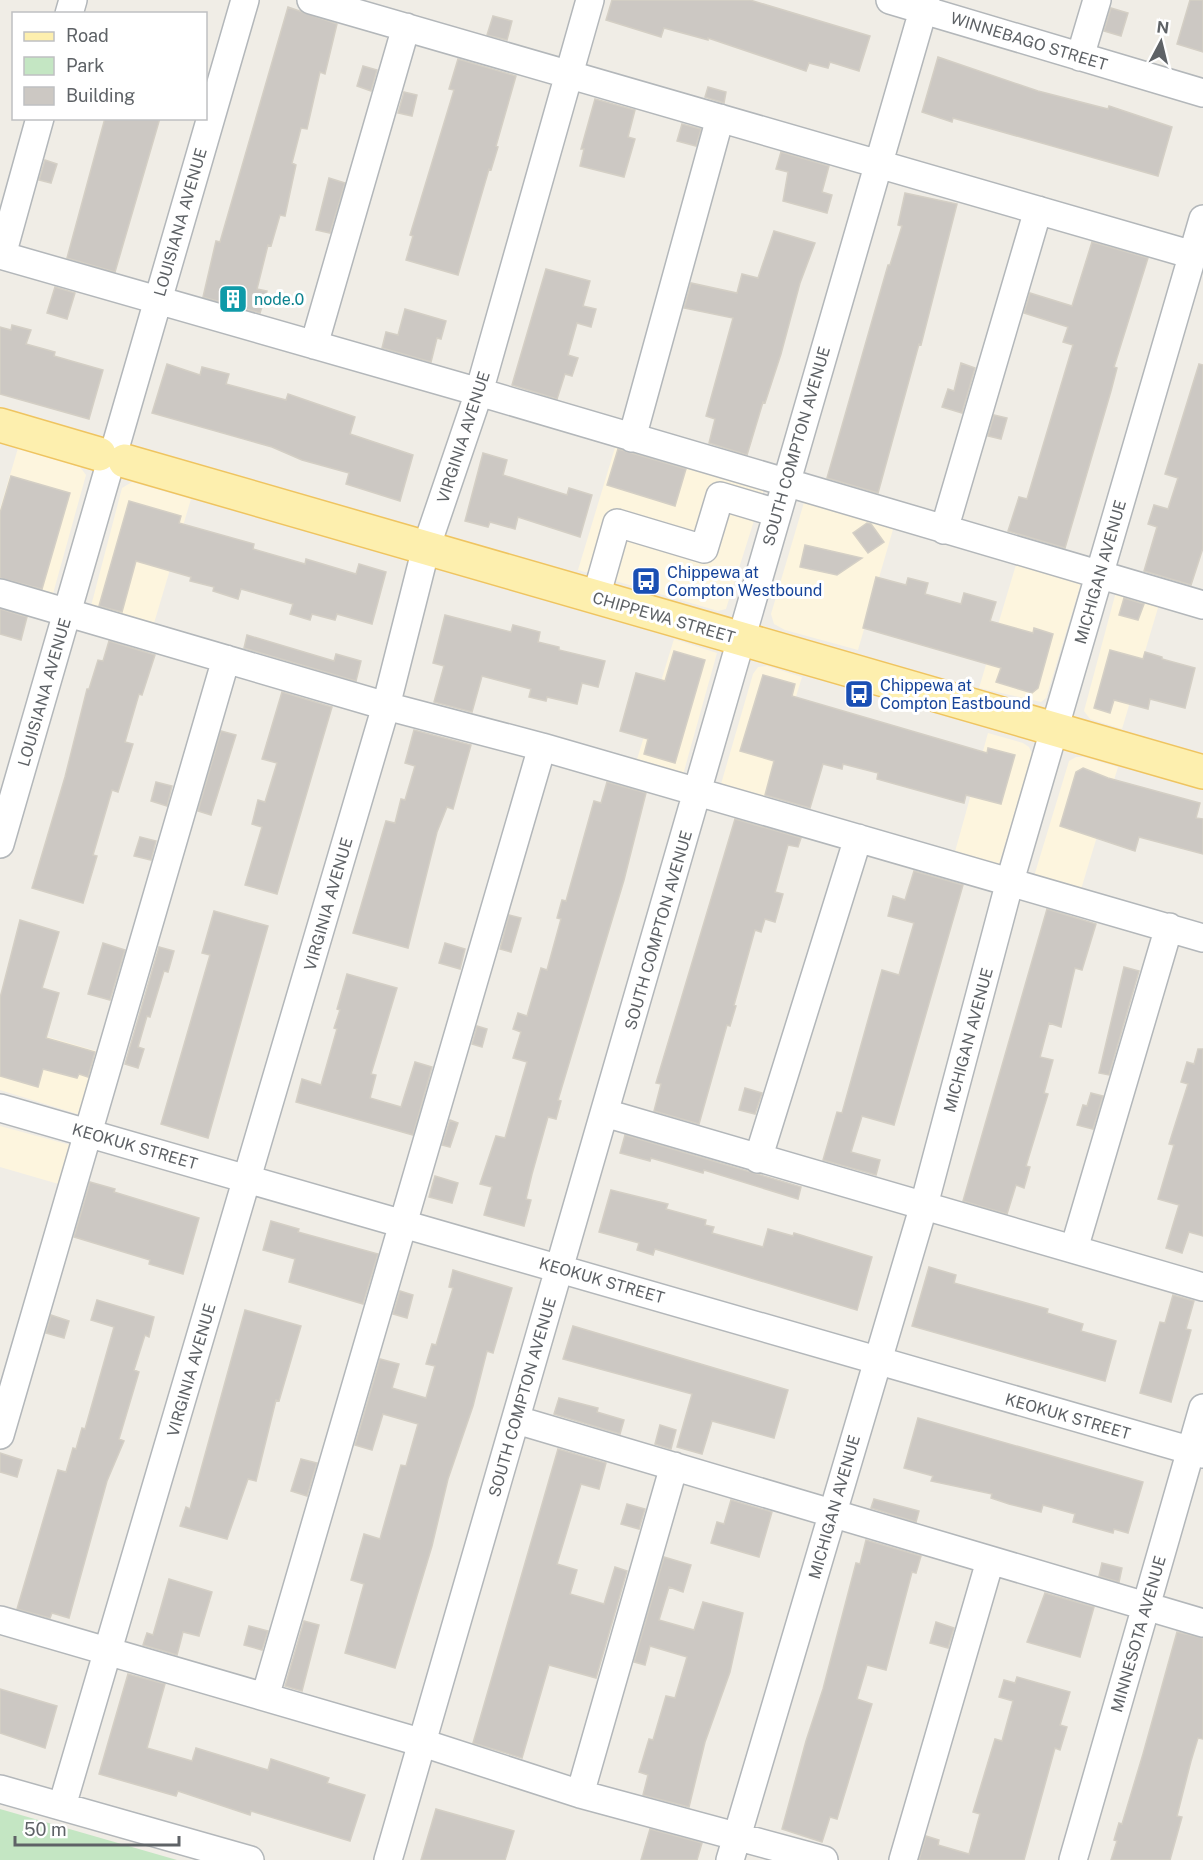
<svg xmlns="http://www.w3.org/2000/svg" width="1203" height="1860" font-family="'Public Sans',sans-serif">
  <rect width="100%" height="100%" fill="#f0ede6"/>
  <path fill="#fdf5de" d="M617 441 765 486 726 609 718 611 578 570Z
    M18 448 80 467 86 475 51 601 0 586V509Z
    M132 482 191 499 152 630 90 610 122 488Z
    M805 499 894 526 858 650 785 630 774 624 771 614Z
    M1018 558 1083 577 1046 698 1041 702 979 688Z
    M1117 588 1160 601 1122 729 1090 719 1084 711Z
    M674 639 717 653 681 782 634 769Z
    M767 666 802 677 763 804 719 791 753 674 758 667Z
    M988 733 1023 743 1029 747 1032 754 997 871 953 859Z
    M1076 757H1084L1118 767 1079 896 1032 883 1069 761Z
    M0 1023 103 1053 84 1116 0 1090Z
    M0 1126 74 1146 62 1185 0 1167Z"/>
  <path fill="#c4e6c3" d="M0 1809 177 1860H0Z"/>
  <path fill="#ccc8c3" stroke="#d4cfc5" stroke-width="1.5" d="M612 0H750L870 36 859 71 830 62 828 68 809 63 806 71 708 38V40L664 28 661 37 606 20Z
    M1190 0H1203V52L1177 44Z
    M288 7 337 24 325 74 320 72 307 129 301 128 292 163 296 165 285 216 280 215 271 246 268 245 257 289 267 291 260 313 203 297 216 241 220 242Z
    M1111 8 1128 13 1121 36 1104 31Z
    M493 16 512 21 507 40 487 35Z
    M938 57 1038 91 1108 109 1109 106 1172 127 1158 176 953 118 952 122 922 112Z
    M458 59 516 76 496 146 498 147 491 170 489 169 458 275 406 260 413 236 410 235 454 90 449 89Z
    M363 66 377 70 371 91 357 86Z
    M708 87 726 92 724 103 705 97Z
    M404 92 417 95 412 116 398 113Z
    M595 99 635 110 628 137 635 139 624 177 580 166 584 149H581Z
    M105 118H160L115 272 67 258Z
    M682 124 701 129 696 146 677 141Z
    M781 152 829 166 822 192 832 195 827 213 783 201 788 172 776 169Z
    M45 160 57 164 51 183 39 180Z
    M329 178 345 183 330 233 316 230Z
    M905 193 957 204 921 345 919 344 878 493 827 478 888 265H890L902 226 898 225Z
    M774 231 815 243 800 283 781 354 765 403 763 402 747 455 709 443 715 419 706 416 733 318 684 308 691 283 737 293 742 274 758 278Z
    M1092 242 1148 258 1114 367 1117 368 1111 391 1065 548 1008 531 1019 497 1027 499 1073 345 1063 342 1068 327 1024 313 1030 293 1072 306Z
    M546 269 590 281 583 306 596 309 591 327 577 323 568 355 578 358 572 376 565 374 557 399 512 385Z
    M55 287 75 293 67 319 47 313Z
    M405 309 446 321 441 339 437 338 431 362 382 348 386 332 398 335Z
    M12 325 31 330 26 344 55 352 54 356 103 370 89 419 0 394V327L11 330Z
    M961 363 975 368 962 413 942 407 948 389 954 391Z
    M167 364 200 375 202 367 229 374 226 384 286 400 288 394 355 417 350 434 413 455 400 501 346 484 349 473 302 460 272 447 152 413Z
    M1199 364 1203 365V548L1191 585 1144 571 1157 527 1148 524 1154 505 1168 509 1178 478 1165 474Z
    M994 415 1007 418 1001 439 988 436Z
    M618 449 686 469 675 506 607 485Z
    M483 453 507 460 503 475 567 495 569 488 592 495 580 537 518 517 515 529 490 522 488 527 465 521Z
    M11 476 70 493 42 589 0 578V513Z
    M129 501 181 516 179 523 254 544 253 549 305 564 306 559 356 574 359 564 386 572 372 624 337 614 335 620 312 614 310 620 290 614 293 604 241 589 238 599 213 591 214 587 190 581 191 577 136 561 122 612 99 606Z
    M867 523 871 524 884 542 868 553 853 533Z
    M805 545 862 558 837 575 800 567Z
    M876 577 906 585 908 578 928 583 925 594 961 604 964 593 996 602 990 621 1033 633 1034 628 1053 634 1038 688 1032 693 996 682 1001 668 863 628Z
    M1124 598 1144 604 1138 620 1119 615Z
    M0 609 27 617 21 640 0 634Z
    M445 615 511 632 513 625 540 632 538 642 559 647V650L605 661 598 687 582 683 577 704 547 697 546 701 529 697 531 689 482 676 472 712 434 702 444 666 433 663Z
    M247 635 334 661 336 654 361 661 356 681 244 648Z
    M109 641 155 655 142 695 139 694 125 742 133 744 118 792 112 790 93 855 97 856 83 903 32 888 65 777 87 689H89L98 660 103 661Z
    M1110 650 1143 659 1145 652 1162 657V659L1195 668 1185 708 1150 699 1148 709 1114 700 1110 713 1094 708Z
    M674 651 705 660 675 763 644 754 648 739 620 731 636 673 665 681Z
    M763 675 795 684 792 696 987 753 988 748 1015 755 1001 804 966 795 964 803 956 801 877 779 878 773 843 764 842 769 823 764 810 808 765 795 774 761 740 751Z
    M282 692 332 707 277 894 245 885 262 827 252 824 258 800 265 802 277 763 262 759Z
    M414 730 471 745 453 809 447 807 437 832 408 948 353 933 386 821 395 823 401 799 405 800 415 766 405 763Z
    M221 731 236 735 211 815 198 811Z
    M1083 768 1108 778 1200 803 1196 818 1203 819V854L1139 837 1135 851 1060 826 1076 772Z
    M156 782 172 786 167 806 151 801Z
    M607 782 646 793 624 880 558 1100 561 1101 556 1119 548 1117 532 1174 526 1199 531 1200 524 1226 484 1215 492 1187 480 1184 496 1136 505 1138 527 1062 513 1058 521 1032 513 1029 518 1013 527 1016 541 968 547 970 561 919 557 918 562 900 566 901 594 801 601 803Z
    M735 819 801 838 798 847 788 845 775 892 783 894 775 922 765 919 761 932 755 930 734 1005 736 1006 730 1026 727 1025 699 1124 654 1111 661 1084 656 1083Z
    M140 837 156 841 151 860 134 856Z
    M914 871 963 885 894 1125 862 1116 851 1152 880 1160 876 1175 823 1160 837 1112 842 1113 882 970 899 975 914 923 888 916 893 896 905 900Z
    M1047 909 1096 924 1082 970 1075 968 1061 1027 1049 1023 1040 1057 1053 1060 1044 1093 1048 1094 1026 1166 1030 1167 1024 1188 1016 1185 1007 1214 963 1201Z
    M214 911 268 926 208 1138 161 1124 210 955 202 953Z
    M509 915 521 918 511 952 500 949Z
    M20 920 59 932 42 988 59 993 46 1038 95 1052 88 1077 79 1074 77 1078 43 1069 38 1087 0 1076V998Z
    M103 943 125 950 110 1000 88 994Z
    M445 943 465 949 460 969 439 963Z
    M159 947 174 951 168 972 164 971 150 1017 147 1016 138 1047 144 1049 138 1068 125 1064Z
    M1124 967 1139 971 1109 1075 1099 1073Z
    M347 974 397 988 371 1074 376 1075 370 1098 401 1107 415 1062 432 1067 413 1135 296 1102 302 1079 321 1085 337 1029 334 1028 340 1010 337 1009Z
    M477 1026 487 1029 482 1047 472 1044Z
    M1198 1049H1203V1236L1189 1232 1182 1253 1166 1248 1179 1205 1158 1199 1174 1145 1169 1144 1188 1084 1181 1082 1187 1062 1194 1064Z
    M745 1088 762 1093 755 1114 739 1110Z
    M1091 1093 1103 1096 1093 1129 1077 1125 1083 1105 1087 1106Z
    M450 1120 458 1123 450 1147 442 1145Z
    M625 1135 801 1187 798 1199 704 1170 703 1173 651 1158 650 1161 620 1153Z
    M435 1176 458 1183 452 1203 429 1197Z
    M90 1182 115 1189 114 1192 199 1218 183 1274 149 1264 150 1260 74 1237Z
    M611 1190 668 1204 666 1209 706 1220 705 1225 714 1227 712 1233 763 1247 768 1229 793 1236 794 1233 872 1257 857 1310 655 1249 653 1255 637 1250 639 1243 599 1232Z
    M271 1221 299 1229 298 1232 378 1254 363 1304 289 1282 295 1259 263 1250Z
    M929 1267 956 1275 954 1283 1048 1309 1047 1313 1083 1324 1081 1331 1116 1341 1105 1381 912 1326Z
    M453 1270 512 1288 493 1353 487 1351 473 1406 448 1479 432 1546 395 1668 345 1653 364 1584 351 1580 364 1534 380 1539 401 1465 406 1466 418 1424 383 1414 372 1450 355 1445 380 1359 399 1364 392 1388 426 1398 435 1366 426 1364 432 1344 436 1345 453 1288 449 1287Z
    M400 1291 413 1295 407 1318 393 1314Z
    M1173 1295 1194 1301 1186 1329 1191 1330 1171 1402 1140 1393 1160 1322 1165 1323Z
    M97 1300 154 1317 149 1337 145 1335 134 1370 139 1372 119 1439 124 1441 107 1481 69 1618 52 1613 50 1618 17 1609 58 1470 66 1472 73 1448 76 1449 82 1428 85 1429 114 1327 91 1320Z
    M245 1310 301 1326 279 1401 276 1400 256 1481 248 1479 227 1539 180 1526 186 1507 190 1509Z
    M51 1315 69 1321 64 1338 46 1333Z
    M573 1326 788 1390 774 1438 712 1421 702 1454 677 1447 692 1394 563 1359Z
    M559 1398 598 1408 597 1412 624 1420 620 1434 554 1414Z
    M918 1418 1143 1482 1128 1533 1114 1529 1113 1533 1073 1522 1075 1514 1043 1505 1041 1512 1009 1504 991 1498 992 1494 931 1481 933 1476 904 1468Z
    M660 1425 676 1430 671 1449 655 1444Z
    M558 1449 606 1463 599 1489 581 1484 557 1564 577 1570 570 1594 604 1604 615 1567 627 1571 596 1678 549 1665 522 1758 473 1743Z
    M0 1453 22 1460 17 1477 0 1472Z
    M301 1459 317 1463 307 1496 291 1491Z
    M874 1499 919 1511 916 1522 871 1508Z
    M731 1500 772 1512 759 1557 711 1543 717 1522 724 1524Z
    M627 1504 645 1509 639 1529 621 1524Z
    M866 1540 921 1556 916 1573 912 1572 886 1670 867 1665 857 1699 872 1704 837 1819 830 1817 822 1842 782 1829 806 1741 823 1689 856 1563 860 1564Z
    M664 1557 691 1565 683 1592 669 1587 659 1620 694 1630 703 1602 743 1613 730 1672 705 1742 689 1807 643 1795 648 1775 639 1772 649 1739 653 1740 666 1696 675 1698 687 1657 650 1646 645 1665 634 1662Z
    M1102 1563 1122 1568 1119 1582 1099 1576Z
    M169 1579 212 1592 199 1636 183 1632 177 1655 143 1645 147 1633 153 1635Z
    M1045 1593 1094 1607 1080 1657 1027 1642Z
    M304 1621 319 1625 302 1691 285 1686Z
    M936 1622 954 1628 948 1648 930 1643Z
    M249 1626 268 1631 262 1650 244 1645Z
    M1177 1632 1203 1638V1739L1198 1738 1191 1761 1177 1816 1182 1817 1170 1860H1111L1117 1841 1114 1840 1119 1823 1122 1824 1143 1754Z
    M128 1674 165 1684 147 1748 192 1761 196 1748 268 1770 271 1759 329 1778 327 1783 365 1795 350 1841 251 1811 250 1815 178 1791 176 1796 99 1774Z
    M1017 1677 1070 1692 1060 1725 1067 1727 1060 1750 1055 1748 1024 1860H919L926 1836 939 1840 938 1845 969 1854 980 1814 973 1812 995 1739 1002 1741 1013 1701 999 1697 1004 1680 1015 1683Z
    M0 1689 57 1706 45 1748 0 1733Z
    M436 1809 514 1831 505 1860H421Z
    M650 1829 702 1843 697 1860H641Z"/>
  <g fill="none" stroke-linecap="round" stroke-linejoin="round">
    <g stroke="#b3b7ba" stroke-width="30">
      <path id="minor" d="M311 0 1193 255
        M890 0 1203 93
        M69 14 73 0
        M1080 57 1097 0
        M0 255 479 392 1203 605
        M2 255 40 118
        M314 345 406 27
        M632 438 720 118
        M116 445 245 0
        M944 530 1038 210
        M0 593 386 706 542 747 1203 938
        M596 597 617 523 704 549 720 496 777 513
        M0 844 108 471
        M0 1108 1203 1454
        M605 1113 1203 1287
        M758 1159 858 838
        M1074 1249 1169 927
        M517 1420 1203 1623
        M0 1435 226 659
        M0 1620 423 1743 580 1794 824 1860
        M265 1697 542 747
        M0 1789 250 1860
        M580 1794 674 1466
        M62 1806 386 706 426 548 479 392 590 0
        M388 1860 926 0
        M730 1860 924 1205 1010 881 1203 219
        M903 1860 990 1561
        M1073 1860 1203 1408"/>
    </g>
    <g stroke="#efc460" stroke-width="36">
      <path id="major" d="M0 425 99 454
        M125 461 1203 772"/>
    </g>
    <use href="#minor" stroke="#fff" stroke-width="27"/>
    <use href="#major" stroke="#fdefae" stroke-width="33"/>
  </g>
  <defs>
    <g id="building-square" transform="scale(1.5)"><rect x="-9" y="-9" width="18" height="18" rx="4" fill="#0f9aa8" stroke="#fff"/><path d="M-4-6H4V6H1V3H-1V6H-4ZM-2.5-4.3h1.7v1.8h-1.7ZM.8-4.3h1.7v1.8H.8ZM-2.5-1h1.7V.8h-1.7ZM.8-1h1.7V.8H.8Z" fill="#fff"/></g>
    <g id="bus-square" transform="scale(1.5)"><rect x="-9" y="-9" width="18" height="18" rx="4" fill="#1a4fb4" stroke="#fff"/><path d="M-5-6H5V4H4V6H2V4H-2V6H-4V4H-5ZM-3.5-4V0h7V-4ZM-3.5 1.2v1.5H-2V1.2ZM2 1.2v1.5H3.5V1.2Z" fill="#fff"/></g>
  </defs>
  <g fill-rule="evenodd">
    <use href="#building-square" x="233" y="299"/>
    <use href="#bus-square" x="646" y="581"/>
    <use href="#bus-square" x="859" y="694"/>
  </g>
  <g text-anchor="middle" stroke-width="6" stroke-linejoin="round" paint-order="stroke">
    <g font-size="16" fill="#5e6266" stroke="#fff">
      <text transform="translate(1029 41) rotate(17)" y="6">WINNEBAGO STREET</text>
      <text transform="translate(180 222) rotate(-74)" y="6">LOUISIANA AVENUE</text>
      <text transform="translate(463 437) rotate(-72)" y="6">VIRGINIA AVENUE</text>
      <text transform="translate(796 446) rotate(-74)" y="6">SOUTH COMPTON AVENUE</text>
      <text transform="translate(1100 572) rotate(-74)" y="6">MICHIGAN AVENUE</text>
      <text transform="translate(664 617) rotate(16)" y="6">CHIPPEWA STREET</text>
      <text transform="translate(44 692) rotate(-74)" y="6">LOUISIANA AVENUE</text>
      <text transform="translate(328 904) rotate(-74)" y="6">VIRGINIA AVENUE</text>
      <text transform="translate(658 930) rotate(-74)" y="6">SOUTH COMPTON AVENUE</text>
      <text transform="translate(968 1040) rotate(-75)" y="6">MICHIGAN AVENUE</text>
      <text transform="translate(135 1146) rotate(16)" y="6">KEOKUK STREET</text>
      <text transform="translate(602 1280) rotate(16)" y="6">KEOKUK STREET</text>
      <text transform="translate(191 1370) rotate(-74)" y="6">VIRGINIA AVENUE</text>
      <text transform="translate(522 1397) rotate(-74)" y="6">SOUTH COMPTON AVENUE</text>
      <text transform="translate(1068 1416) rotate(16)" y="6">KEOKUK STREET</text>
      <text transform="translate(834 1507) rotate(-74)" y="6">MICHIGAN AVENUE</text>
      <text transform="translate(1138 1634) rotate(-74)" y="6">MINNESOTA AVENUE</text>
    </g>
    <g font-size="16" fill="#0d838f" stroke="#fff" text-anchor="start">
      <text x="254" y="305">node.0</text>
    </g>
    <g font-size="16" fill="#164399" stroke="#fff" text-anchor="start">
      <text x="667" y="578">Chippewa at<tspan x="667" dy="18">Compton Westbound</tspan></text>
      <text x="880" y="691">Chippewa at<tspan x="880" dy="18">Compton Eastbound</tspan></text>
    </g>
  </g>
  <rect x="12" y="12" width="195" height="108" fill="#ffffff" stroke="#bfc0c2" stroke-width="1.5"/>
  <rect x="24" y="32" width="30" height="9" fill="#fdefae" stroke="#bfc0c2" stroke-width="1.5"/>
  <text x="66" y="42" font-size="18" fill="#5e6266">Road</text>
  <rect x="24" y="57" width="30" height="18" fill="#c4e6c3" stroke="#bfc0c2" stroke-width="1.5"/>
  <text x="66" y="72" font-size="18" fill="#5e6266">Park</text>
  <rect x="24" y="87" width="30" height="18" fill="#ccc8c3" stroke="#bfc0c2" stroke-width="1.5"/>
  <text x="66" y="102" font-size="18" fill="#5e6266">Building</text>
  <g transform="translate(1161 42) rotate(7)" stroke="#ffffff" stroke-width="4.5" paint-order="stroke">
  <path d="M0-4.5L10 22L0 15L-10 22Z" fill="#5e6266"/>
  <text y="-9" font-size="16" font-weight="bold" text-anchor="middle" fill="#5e6266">N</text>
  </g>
  <path d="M15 1836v9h164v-9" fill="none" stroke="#5e6266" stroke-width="3"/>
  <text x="24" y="1836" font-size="18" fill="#5e6266" stroke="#ffffff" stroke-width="4.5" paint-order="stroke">50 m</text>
</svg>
